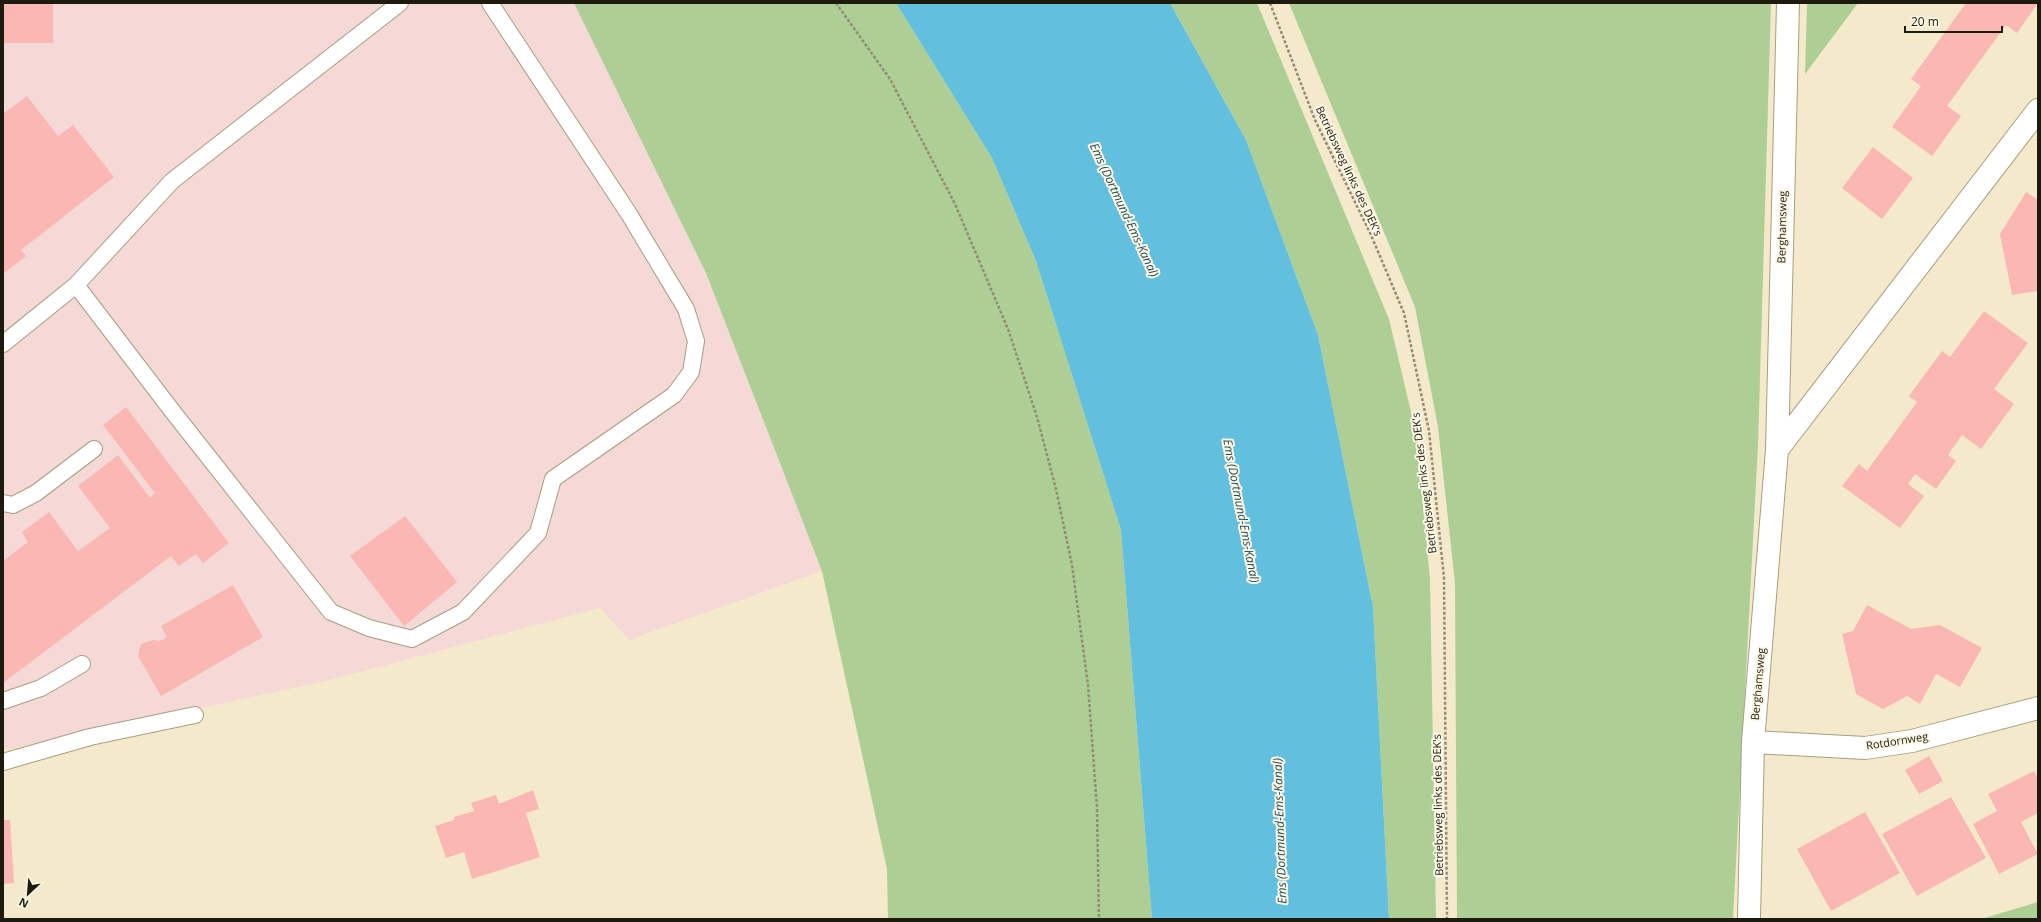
<svg xmlns="http://www.w3.org/2000/svg" width="2041" height="922" font-family="'Open Sans',sans-serif">
  <rect width="100%" height="100%" fill="#f4eacb"/>
  <path fill="#f4d9d6" d="M3 3H574L706 273 822 571 629 640 600 608 322 682 3 750Z"/>
  <path fill="#adce94" d="M574 3H896L992 158 1036 261 1121 530 1152 919H888L887 869 822 571 706 273Z
    M1170 3H1257L1389 319 1416 433 1430 579 1436 919H1389L1373 607 1318 335 1246 140Z
    M1289 3H1771L1758 445 1733 919H1457L1455 583 1438 427 1415 307Z
    M1807 3H1858L1805 74Z
    M2038 902V919H1981Z"/>
  <path fill="#63bfde" d="M896 3H1170L1246 140 1318 335 1373 607 1389 919H1152L1121 530 1036 261 992 158Z"/>
  <path fill="#fab7b3" d="M3 3H53V43H3Z
    M1966 3H2038L2017 33 2006 25 1947 106 1961 116 1932 156 1892 127 1921 86 1911 79Z
    M27 96 58 136 73 125 114 177 21 250 26 256 3 274V114Z
    M1873 147 1913 178 1882 219 1842 188Z
    M2026 192 2038 200V291L2012 295 2000 234Z
    M1984 311 2028 343 1994 389 2014 404 1981 449 1962 435 1948 455 1956 461 1936 489 1915 474 1908 484 1924 496 1900 528 1842 486 1859 464 1867 471 1917 402 1909 396 1942 351 1950 357Z
    M126 407 229 543 203 563 196 554 179 566 171 556 3 683V561L28 542 22 532 49 512 78 551 110 528 78 486 118 455 150 498 155 493 103 425Z
    M405 516 457 582 404 626 350 556Z
    M233 585 263 637 161 696 138 656 141 644 153 640 160 641 167 637 161 626Z
    M1867 605 1911 629 1940 625 1982 648 1960 687 1936 674 1920 704 1907 696 1883 709 1856 694 1842 634 1853 631Z
    M1929 756 1943 781 1919 794 1905 770Z
    M2034 771 2038 779V813L2021 822 2038 854 1999 874 1973 824 1997 811 1988 794Z
    M533 790 539 809 526 813 540 857 472 879 464 852 446 858 435 826 454 820V817L474 811 471 803 496 795 499 804Z
    M1951 797 1986 858 1917 896 1882 834Z
    M1865 812 1900 873 1831 911 1797 849Z
    M3 820H10L14 883 3 884Z"/>
  <g fill="none" stroke-linecap="round" stroke-linejoin="round">
    <g stroke="#a79e81" stroke-width="18">
      <path id="service" d="M76 285 173 412 331 612 369 628 412 639 463 612 538 533 553 479 674 395 691 372 696 341 686 309 629 214 490 3
        M3 344 76 285 172 181 400 3
        M3 503 13 505 36 493 94 449
        M3 701 41 688 82 664
        M3 762 90 737 195 715"/>
    </g>
    <g stroke="#a79e81" stroke-width="24">
      <path id="minor" d="M1777 450 2038 110
        M1753 742 1865 748 1912 741 2038 708
        M1749 919 1753 742 1777 450 1788 3"/>
    </g>
    <path stroke="#928b75" stroke-width="2.5" stroke-dasharray="3 2" stroke-linecap="butt" d="M836 3 890 79 955 204 1008 329 1037 417 1056 489 1072 565 1088 685 1097 808 1099 919
      M1270 3 1315 120 1371 235 1404 313 1429 431 1444 578 1447 919"/>
    <use href="#service" stroke="#fff" stroke-width="16"/>
    <use href="#minor" stroke="#fff" stroke-width="22"/>
  </g>
  <g text-anchor="middle" stroke-width="4" stroke-linejoin="round" paint-order="stroke">
    <g font-size="11" fill="#1d1a0e" stroke="#fdf7e5">
      <text transform="translate(1349 171) rotate(65)" y="4">Betriebsweg links des DEK's</text>
      <text transform="translate(1782 227) rotate(-89)" y="4">Berghamsweg</text>
      <text transform="translate(1424 483) rotate(-97)" y="4">Betriebsweg links des DEK's</text>
      <text transform="translate(1758 684) rotate(-85)" y="4">Berghamsweg</text>
      <text transform="translate(1897 741) rotate(-9)" y="4">Rotdornweg</text>
      <text transform="translate(1438 805) rotate(-91)" y="4">Betriebsweg links des DEK's</text>
    </g>
    <g font-size="12" font-style="italic" fill="#214957" stroke="#fdf7e5">
      <text transform="translate(1124 210) rotate(65)" y="4">Ems (Dortmund-Ems-Kanal)</text>
      <text transform="translate(1241 511) rotate(79)" y="4">Ems (Dortmund-Ems-Kanal)</text>
      <text transform="translate(1280 831) rotate(-92)" y="4">Ems (Dortmund-Ems-Kanal)</text>
    </g>
  </g>
  <rect width="2041" height="922" fill="none" stroke="#1d1a0e" stroke-width="8"/>
  <g transform="translate(28 894) rotate(206)" stroke="#fdf7e5" stroke-width="3" paint-order="stroke">
  <path d="M0-3L7 15L0 10L-7 15Z" fill="#1d1a0e"/>
  <text y="-6" font-size="11" font-weight="bold" text-anchor="middle" fill="#1d1a0e">N</text>
  </g>
  <path d="M1905 26v6h97v-6" fill="none" stroke="#1d1a0e" stroke-width="2"/>
  <text x="1911" y="26" font-size="12" fill="#1d1a0e" stroke="#fdf7e5" stroke-width="3" paint-order="stroke">20 m</text>
</svg>
